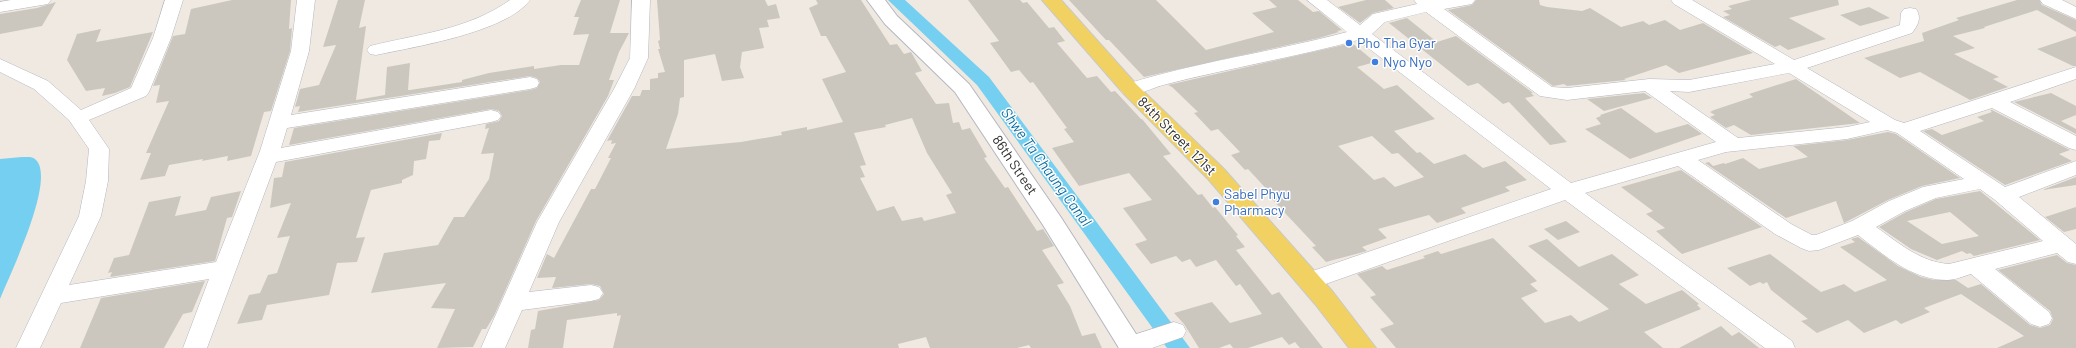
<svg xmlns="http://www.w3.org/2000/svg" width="2076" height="348" font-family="Barlow,sans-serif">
  <rect width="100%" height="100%" fill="#efe9e1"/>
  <path fill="#75cff0" d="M22 157C27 157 33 156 36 160 56 180 10 274 0 299V159Z"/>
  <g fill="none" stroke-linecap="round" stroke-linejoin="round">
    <path fill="#75cff0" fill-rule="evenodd" d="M888 0H905L989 77 1190 348H1167L977 85Z"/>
  </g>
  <path fill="#cbc7bf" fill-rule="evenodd" d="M232 0H291L289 29 292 28 290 51 271 111 264 112 251 156 227 161 228 156 202 161 203 159 169 165 165 176 140 180 151 153H146L169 101 156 103 160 85 153 86 173 36 185 34 191 9Z
    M338 0H365L359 28 366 26 356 100 385 95 387 67 410 63 408 90H410L462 82V80L489 73 534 66V69L561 65H579L589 34 573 35 579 17H574L581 0H620L610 33H629L619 52 609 80H614L608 96 536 221 494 316 486 329H482L473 347 437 348 455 309 431 308 446 283 371 293 384 253 438 245 454 217H464L489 179 494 153 481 154 489 128 485 129 486 124 499 121 502 116 499 111 491 109 289 145 294 128 530 90 537 88 540 82 537 78 530 76 298 112 300 106 295 107 300 89 319 85 336 45 323 47Z
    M657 0H765L768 6 776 4 780 18 767 20 769 27 759 28 764 48 742 52 740 67 744 78 722 81 715 54 684 60V97L680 98 678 114 666 149 741 142 782 135 781 132 807 127V130L843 122 822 79 846 72 826 36H821L809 8 818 4 816 0H861L890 45 897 44 904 54 911 52 922 71 915 73 936 104 949 103 953 123 959 122 962 130 970 128 987 157 984 158 1005 188 1008 187 1037 231 1043 229 1054 246 1042 250 1064 283 1057 285 1070 306 1082 336 1095 333 1102 348H1031L1029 345 1017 348H930L926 337 898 344 899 348H613L621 315 617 316V313L567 320 563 348H528L531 330 535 329 538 311 599 300 604 294 600 286 591 284 552 288 556 277 537 278 547 254 554 258 591 189H595L611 158H608L616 143 611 144 612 140 607 141 632 96H640L642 90H650V79L658 78V73L665 72 658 49H660L658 41 660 40ZM912 118 927 153 952 193 946 195 956 213 924 221 922 217 902 221 894 206 877 211 860 178 865 177 860 166 866 165 854 133 886 127 885 125Z
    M968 0H1020L1023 3 1027 2 1049 28 1054 27 1065 41 1057 43 1087 78 1097 76 1111 92 1115 91 1141 119H1142L1171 154 1163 156 1198 195 1202 194 1213 208 1215 207 1238 235 1236 236 1245 247 1236 250 1272 295 1279 292 1323 348H1300L1295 342 1289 345 1282 337 1248 348H1233L1230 344 1219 348H1199L1184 324 1174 313 1212 302 1230 323 1262 314 1240 284 1236 286 1216 260 1196 267 1190 259 1182 262 1176 256 1151 264 1135 244 1147 240 1123 208 1152 200 1129 173 1079 186 1052 148 1074 142 1064 129 1067 128 1033 82 1030 83 1019 70 1011 72 990 43 999 41Z
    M1069 0H1156L1206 50 1274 32 1252 13 1277 7 1269 0H1298L1313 12 1319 11 1342 30 1337 31 1339 32 1319 38 1144 77 1109 40H1106Z
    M1366 0H1385L1394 8 1373 13 1360 23 1338 7Z
    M1476 0H1539L1540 5 1547 7 1582 11 1590 8 1621 27 1643 21 1649 25 1665 20 1680 30 1703 23 1753 53 1679 73 1666 65 1624 79 1626 80 1567 86 1564 84 1553 86 1448 10 1472 5Z
    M1751 0H1838L1839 5 1789 18 1826 39 1788 50 1780 45 1775 47 1723 17 1730 15 1723 11 1732 9 1728 6Z
    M2017 0H2039L2042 5 2076 20V32L2037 10 1984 27 1985 28 1953 36 1975 48 1954 54 1999 77 1993 79 2008 87 1970 100 1920 72 1900 78 1864 58 1924 41 1922 33 1959 20 1956 18Z
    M56 2 42 26 0 34V14L37 8Z
    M1869 7 1890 18 1860 26 1840 15Z
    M1407 18 1437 42 1456 36 1533 93H1531L1534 96 1525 98 1567 142 1550 145 1509 102 1503 104 1478 83 1468 86 1389 23Z
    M101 29 96 42 153 32 130 87 115 93 102 96 105 88 86 91 67 60 77 34Z
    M2076 36V66H2073L2037 49Z
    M1352 43 1375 62 1357 67 1384 89 1397 85 1435 119 1394 131 1417 153 1420 152 1434 164 1465 154 1483 168 1505 161 1527 180 1505 187 1510 191 1461 208 1466 213 1437 223 1429 215 1378 229 1387 238 1362 247 1367 251 1326 262 1312 247 1316 246 1270 197 1273 196 1248 169 1245 170 1231 155 1240 152 1218 129 1211 131 1194 113 1198 112 1172 87 1168 85ZM1372 136 1392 154 1398 153 1424 177 1395 187 1384 177 1374 180 1338 146Z
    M1796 79 1860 123 1751 135 1734 125 1726 128 1710 117 1715 115 1710 112 1714 110 1753 97 1749 94Z
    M1644 93 1652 98 1604 111 1587 99Z
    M2051 93 2076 106V115L2061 121 2076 129V134L2014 102Z
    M1621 108 1656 133 1688 124 1702 134 1630 159 1585 129 1601 124 1596 118 1601 116 1600 115Z
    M1990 110H1992L2070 150 2059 154 2072 161 2005 185 1923 131 1932 129 1942 135 1984 121 1977 117 1992 112Z
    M1888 132 1896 134 1960 178 1922 186 1888 200 1844 223 1836 201 1786 218 1705 163 1709 162 1713 166 1724 163 1725 164 1743 158 1759 169 1808 157 1793 146 1847 140Z
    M442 133 440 140 429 141 426 159 414 161 413 175 402 180V183L371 190 356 238 365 237 357 262 337 263 329 295 267 305 262 320 237 324 249 295 260 293 268 275 277 273 290 236 277 238 291 203 270 208 274 178 282 177 285 162Z
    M1681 170 1762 227 1682 254 1656 231 1665 228 1646 214 1653 211 1621 187Z
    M2076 177V185L2042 190Z
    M241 191 232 217 227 218 215 261 110 277 112 272 108 273 114 258 129 255 149 202 181 196 175 216 206 210 211 197Z
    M1980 191 2040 240 1974 256 1970 253 1967 254 1962 251 1937 260 1911 249 1879 227 1906 212 1936 199ZM1950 212 1979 236 1942 244 1907 221Z
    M2076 207V229L2064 232 2045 217Z
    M1566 221 1580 232 1558 240 1544 229Z
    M1858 237 1898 266 1921 277 1934 280H1956L1968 288 1981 284 2030 325 2040 328 2050 325 2053 319 2050 311 1998 270 2057 255 2067 263 2076 265V348H1997L2024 336 1961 294 1924 308 1930 312 1901 324 1896 320 1864 333 1848 320 1817 333 1801 321 1808 319 1771 290 1767 282 1763 284 1760 282 1750 286 1727 268 1770 254 1821 292 1844 284 1855 292 1887 280 1840 247 1855 242 1851 239Z
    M1493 238 1537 281 1530 284 1538 291 1521 298 1545 323 1571 315 1579 322 1609 309 1528 246 1547 239 1579 267 1612 254 1639 275 1619 284 1646 304 1682 290 1699 304 1697 305 1701 309 1644 332 1663 348H1396L1380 329 1394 324 1370 297 1376 295 1357 274 1382 266 1387 270 1425 258 1423 256 1438 251 1441 254Z
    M205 281 192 312 183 314 164 348H80L101 298Z
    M1721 326 1732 336 1739 332 1759 348H1679Z"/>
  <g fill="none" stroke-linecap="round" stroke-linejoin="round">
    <g stroke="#b4b7c1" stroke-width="1">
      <path id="street" d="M11 0H51L48 4 0 12V2Z
        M165 0H183L171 38 149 92 146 96 89 120 109 149 108 181 101 216 69 285 216 262 260 151 291 51 297 0H315L309 51 291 115 530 77 537 79 539 83 537 87 530 89 287 128 281 148 491 110 498 112 501 116 498 120 491 122 276 162 207 348H183L209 279 61 303 40 348H16L79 216 86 181 89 149 69 120 34 89 0 72V59L48 81 81 110 131 88 153 38Z
        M510 0H530C507 32 414 47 376 55L370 54 367 50 370 46C418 34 468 30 510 0Z
        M632 0H650L648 58 634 89 559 222 529 292 591 285 599 287 603 293 599 299 591 301 522 310 505 348H481L537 222 614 89 630 58Z
        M1307 0H1327L1360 25 1373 14 1417 4 1414 0H1475L1472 4 1444 9 1552 87 1567 88 1649 79 1689 80 1775 64 1674 4 1671 0H1692L1794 60 1900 25 1901 13 1904 9 1910 8 1916 9C1922 18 1918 25 1912 33L1807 68 1895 120 1904 123 2076 67V79L2010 102 2076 136V150L2069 148 1992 108 1920 131 2005 187 2076 161V175L2019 197 2076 244V264L2068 262 2057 253 1995 269 2049 312 2052 318 2049 324 2040 327 2031 324 1971 274C1964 276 1955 280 1947 280 1912 280 1884 255 1858 235L1819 250 1809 251 1801 248 1775 234 1678 166 1585 193 1792 341 1795 348H1765L1565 200 1317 287 1309 289 1301 287 1297 281 1301 275 1551 189 1358 40C1295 57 1230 68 1167 84 1153 87 1138 97 1123 93L1120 89 1123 85C1196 62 1273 52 1347 32ZM1426 12 1540 96 1567 100 1645 91 1716 142 1571 183 1372 34 1385 22ZM1789 73 1870 122 1847 127 1738 138 1670 91 1689 92ZM1887 130 1897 133 1964 179 1923 187 1889 201 1852 221 1816 235H1812L1791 224 1698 160 1726 152 1847 139ZM1980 189 1995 200 2043 241 1949 264C1920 262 1899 243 1876 227L1905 211 1936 198Z
        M2040 0H2062L2076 7V19L2043 4Z
        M1174 322 1183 325 1186 331 1183 337 1152 348H1119L1118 346 1121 339Z"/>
    </g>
    <g stroke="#b4b7c1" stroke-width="2">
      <path id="secondary" d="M867 0H885L897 16 969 84 1060 216 1145 348H1119L1043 225 955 92 885 24Z"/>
    </g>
    <g stroke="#c9c9c9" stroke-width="2">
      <path id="primary" d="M1042 0H1061L1137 85 1224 169 1333 292 1376 348H1349L1315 304 1208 179 1123 93Z"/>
    </g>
    <use href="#street" fill="#fff" fill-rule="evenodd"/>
    <use href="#secondary" fill="#fff" fill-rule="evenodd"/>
    <use href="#primary" fill="#f2d163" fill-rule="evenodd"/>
  </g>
  <g fill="#3f7fe0" stroke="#fff" stroke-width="1.5">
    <circle cx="1349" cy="43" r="4"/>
    <circle cx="1375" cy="62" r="4"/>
    <circle cx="1216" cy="202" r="4"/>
  </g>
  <g text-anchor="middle" stroke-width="3" stroke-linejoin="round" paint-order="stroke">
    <g font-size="14" fill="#366cbe" stroke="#fff" text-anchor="start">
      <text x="1357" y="48">Pho Tha Gyar</text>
      <text x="1383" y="67">Nyo Nyo</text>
      <text x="1224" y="199">Sabel Phyu<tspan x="1224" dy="16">Pharmacy</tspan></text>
    </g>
    <g font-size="14" fill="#2e2e2e" stroke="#fff">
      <text transform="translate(1177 136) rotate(45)" y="5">84th Street, 121st</text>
      <text transform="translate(1015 165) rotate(56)" y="5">86th Street</text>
    </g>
    <g font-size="15" font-style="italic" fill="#0d6fa3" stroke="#fff">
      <text transform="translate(1046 167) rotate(54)" y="5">Shwe Ta Chaung Canal</text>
    </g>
  </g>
</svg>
